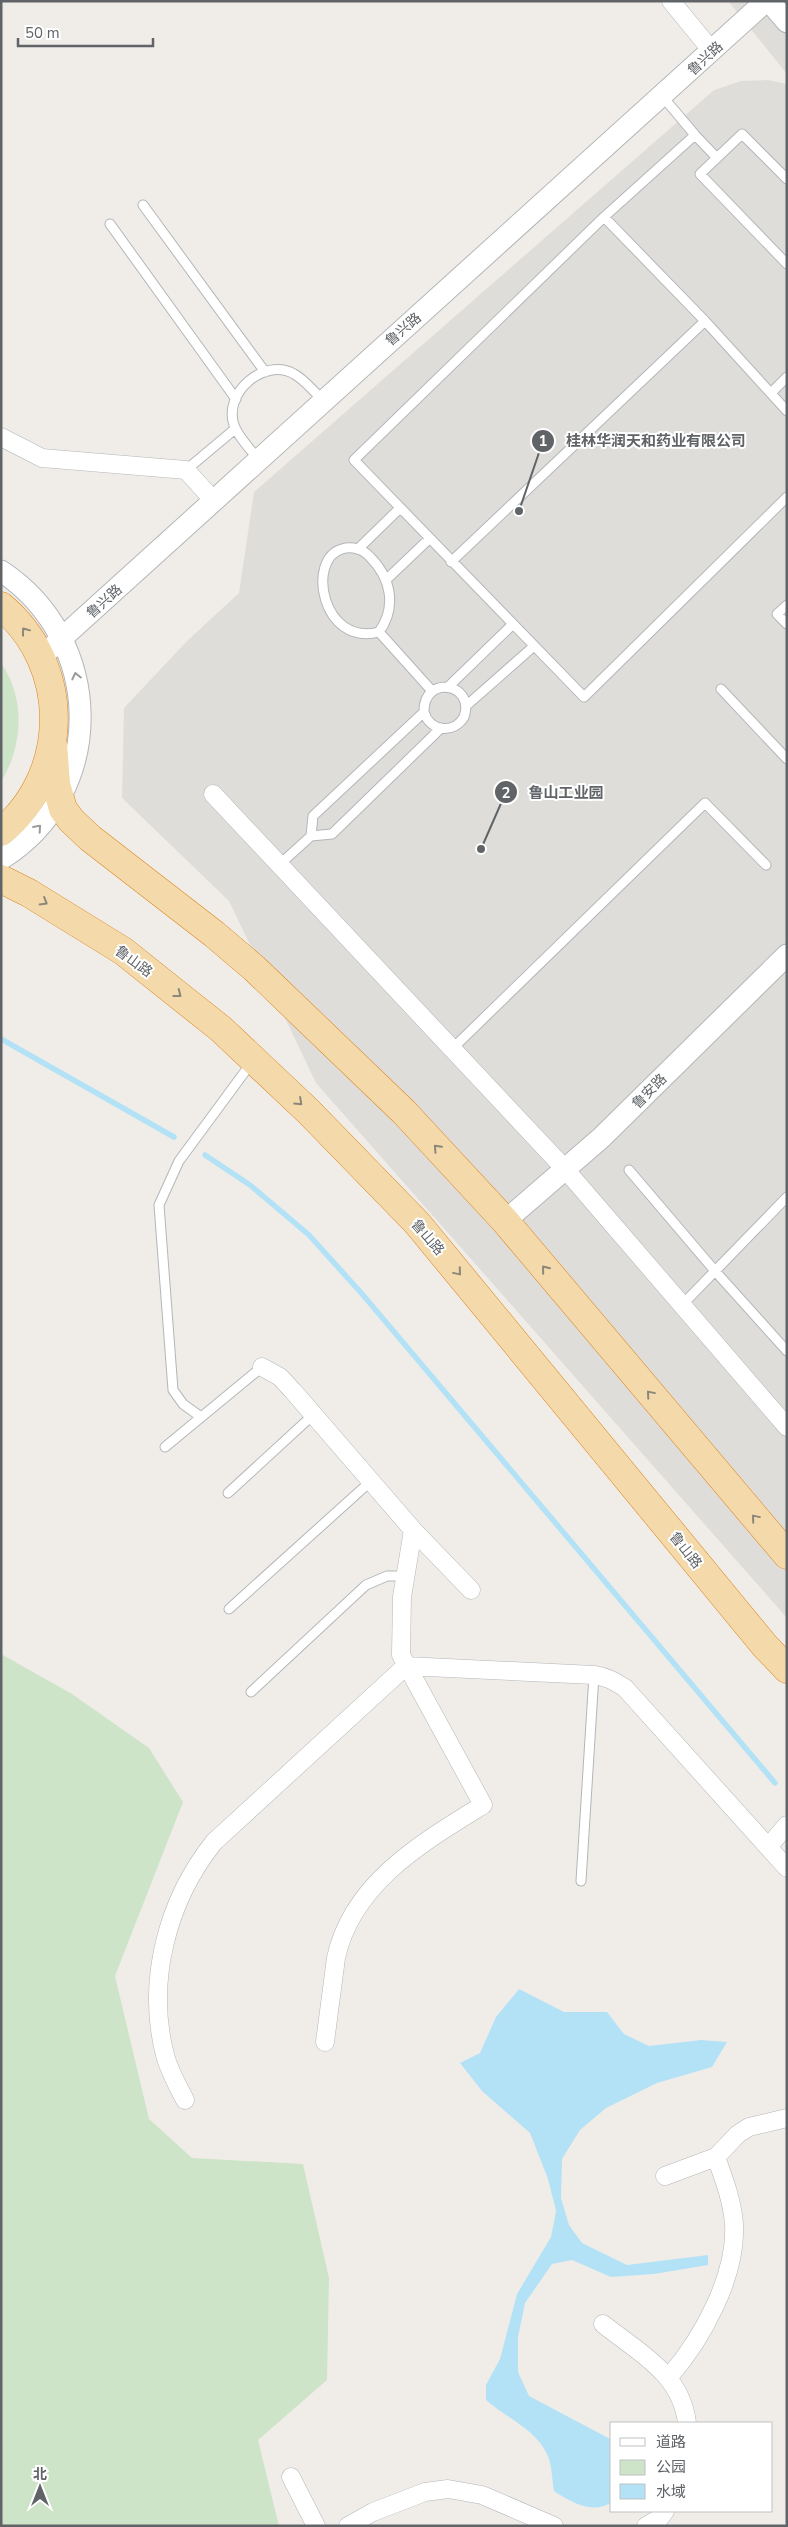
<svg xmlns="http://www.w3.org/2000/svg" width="788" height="2527" font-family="'Nunito Sans','Noto Sans SC',sans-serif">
  <rect width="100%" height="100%" fill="#f0ede9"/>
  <path fill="#dfddda" d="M728 1H787V74Z
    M768 80 787 84V1618L316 1083 229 901 122 798 124 708 187 641 239 593 254 492 714 90 741 81Z"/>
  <path fill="#cde4c8" d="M1 663C22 693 23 731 10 764 7 770 5 776 1 781Z
    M1 1654 72 1694 149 1748 183 1802 115 1976 149 2119 192 2158 303 2164 329 2278 327 2380 258 2440 279 2526H1Z"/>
  <path fill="#b3e2f6" d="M519 1989 564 2012H607L624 2034 649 2046 701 2040 727 2042 712 2067 657 2083 606 2108 580 2130 562 2159 561 2198 569 2225 582 2243 627 2265 708 2255V2265L654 2274 611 2277 572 2260 552 2264 525 2303 518 2337V2372L529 2396 612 2440V2502C593 2515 570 2502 554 2491 552 2480 552 2466 548 2456 536 2429 508 2419 486 2400V2385L500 2359 517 2294 551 2237 556 2211 548 2179 530 2133 482 2091 460 2063 480 2053 496 2017Z"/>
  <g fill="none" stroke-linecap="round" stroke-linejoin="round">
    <path stroke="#b3e2f6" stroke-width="5.5" d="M1 1039 174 1137
      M205 1155 250 1185 309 1235 363 1295 775 1783"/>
    <g stroke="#b3b6b9" stroke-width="11">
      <path id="service" d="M663 97 695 135 717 158
        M787 179 742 134 700 174 787 264
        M143 205 265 372
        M604 217 695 135
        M110 224 236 399
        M771 393 787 377
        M787 411 705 321 604 217 354 460 584 697 787 497
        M259 460C251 450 238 437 234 425 223 393 264 357 294 374 304 379 314 392 323 400
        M186 470 235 429
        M358 549 400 508
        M451 562 705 321
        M387 579 429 539
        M787 605 777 614 787 624
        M379 632C322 647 306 559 342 549 352 546 363 549 370 557 391 578 397 607 379 632L432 691
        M448 687 512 625
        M721 689 787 759
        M466 706 534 646
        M311 836 313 816 424 712C423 674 476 683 464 717 454 734 430 732 424 712
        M279 865 311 836 332 834 441 728
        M451 1050 705 803 766 865
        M629 1170 715 1271 787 1351
        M682 1305 787 1197
        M201 1417 183 1404 173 1390 159 1205 179 1161 252 1062
        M165 1447 262 1367
        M228 1493 314 1414
        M229 1609 371 1481
        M251 1692 366 1585 387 1576H405
        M581 1881 594 1675"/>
    </g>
    <g stroke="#b3b6b9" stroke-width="19">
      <path id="minor" d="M671 1 712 51
        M1 437 42 458 186 470 214 501
        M213 794 565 1169 787 1427
        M262 1367 280 1377 293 1391 413 1530 471 1590
        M768 1847 787 1825
        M325 2042 336 1958C352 1883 423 1842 483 1805L401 1655 402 1597 413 1530
        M185 2100C178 2086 169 2071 165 2055 146 1981 167 1901 214 1842L406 1666 594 1675C607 1677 614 1681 625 1688L787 1868
        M665 2176 716 2157 738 2134 749 2127 787 2118
        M603 2324C639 2353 681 2373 687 2423
        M669 2377C702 2339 737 2276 734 2224 732 2200 724 2179 716 2157
        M291 2477 316 2526
        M348 2526 373 2512 425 2492 448 2489 482 2495 554 2526
        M646 2526 660 2518 665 2511"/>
    </g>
    <g stroke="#b3b6b9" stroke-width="23">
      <path id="tertiary" d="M769 1 787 22
        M1 571C104 639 109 792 1 859
        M41 657 766 1
        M505 1221 601 1138 787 955"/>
    </g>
    <g stroke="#dd831b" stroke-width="29">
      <path id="trunk" d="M1 606C72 665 71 774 1 832
        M53 744 56 784 63 809 71 820 90 838 214 934 254 968 404 1112 505 1221 787 1555
        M1 879 29 893 123 951 221 1029 308 1111 417 1223 765 1646 787 1669"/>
    </g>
    <use href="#service" stroke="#fff" stroke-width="9"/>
    <use href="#minor" stroke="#fff" stroke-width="18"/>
    <use href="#tertiary" stroke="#fff" stroke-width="21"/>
    <use href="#trunk" stroke="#f4daaa" stroke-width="28"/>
  </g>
  <defs><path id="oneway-chevron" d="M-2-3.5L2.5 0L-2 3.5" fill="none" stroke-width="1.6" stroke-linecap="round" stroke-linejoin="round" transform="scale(1.25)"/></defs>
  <g stroke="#8c877b">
    <use href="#oneway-chevron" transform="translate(25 631) rotate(-127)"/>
    <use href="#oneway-chevron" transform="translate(44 902) rotate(31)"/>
    <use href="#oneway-chevron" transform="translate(178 994) rotate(38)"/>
    <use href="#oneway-chevron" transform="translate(299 1102) rotate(43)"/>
    <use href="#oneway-chevron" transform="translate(437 1148) rotate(-133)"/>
    <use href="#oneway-chevron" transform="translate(545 1269) rotate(-129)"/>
    <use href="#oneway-chevron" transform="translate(458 1272) rotate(50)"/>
    <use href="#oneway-chevron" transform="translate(650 1394) rotate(-130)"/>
    <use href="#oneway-chevron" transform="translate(755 1518) rotate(-130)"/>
  </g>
  <g stroke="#989a9c">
    <use href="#oneway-chevron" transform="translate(76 676) rotate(-103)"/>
    <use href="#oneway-chevron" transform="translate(38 828) rotate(-49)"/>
  </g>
  <g text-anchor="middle" stroke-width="4" stroke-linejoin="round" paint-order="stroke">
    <g font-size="14" fill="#606467" stroke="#fff">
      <text transform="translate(705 58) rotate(-43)" y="5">鲁兴路</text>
      <text transform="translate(403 329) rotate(-41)" y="5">鲁兴路</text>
      <text transform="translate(104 601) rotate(-42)" y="5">鲁兴路</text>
      <text transform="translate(134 961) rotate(36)" y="5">鲁山路</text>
      <text transform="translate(649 1091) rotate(-45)" y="5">鲁安路</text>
      <text transform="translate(428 1237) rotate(49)" y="5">鲁山路</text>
      <text transform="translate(686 1550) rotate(51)" y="5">鲁山路</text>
    </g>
  </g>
  <path fill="none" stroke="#606467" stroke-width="2" d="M519 511L543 441M481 849L506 792"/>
  <g fill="#606467" stroke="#fff" stroke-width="2">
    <circle cx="519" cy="511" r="5"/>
    <circle cx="481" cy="849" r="5"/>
    <circle cx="543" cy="441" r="12"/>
    <circle cx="506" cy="792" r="12"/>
  </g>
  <g font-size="15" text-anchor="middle" font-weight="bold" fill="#fff">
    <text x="543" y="446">1</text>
    <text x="506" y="798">2</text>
  </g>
  <g font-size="15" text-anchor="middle" font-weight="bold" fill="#606467" stroke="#fff" stroke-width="4" stroke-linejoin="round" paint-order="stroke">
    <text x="656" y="446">桂林华润天和药业有限公司</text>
    <text x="566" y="798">鲁山工业园</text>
  </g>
  <rect width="788" height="2527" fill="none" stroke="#606467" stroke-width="5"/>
  <rect x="610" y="2422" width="162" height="90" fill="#ffffff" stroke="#bfc1c2"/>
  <rect x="620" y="2438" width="25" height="8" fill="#ffffff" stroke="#bfc1c2"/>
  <text x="656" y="2447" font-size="15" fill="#606467">道路</text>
  <rect x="620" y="2460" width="25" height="15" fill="#cde4c8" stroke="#bfc1c2"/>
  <text x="656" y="2472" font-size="15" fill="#606467">公园</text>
  <rect x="620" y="2484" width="25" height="15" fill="#b3e2f6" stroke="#bfc1c2"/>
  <text x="656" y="2497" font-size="15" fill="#606467">水域</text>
  <g transform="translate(40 2487)" stroke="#ffffff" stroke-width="4" paint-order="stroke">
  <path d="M0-4L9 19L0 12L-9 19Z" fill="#606467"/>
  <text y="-8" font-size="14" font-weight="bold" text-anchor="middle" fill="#606467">北</text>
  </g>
  <path d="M18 38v8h135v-8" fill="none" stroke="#606467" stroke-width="2.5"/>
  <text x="25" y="38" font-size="15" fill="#606467" stroke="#ffffff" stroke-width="4" paint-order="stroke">50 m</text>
</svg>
